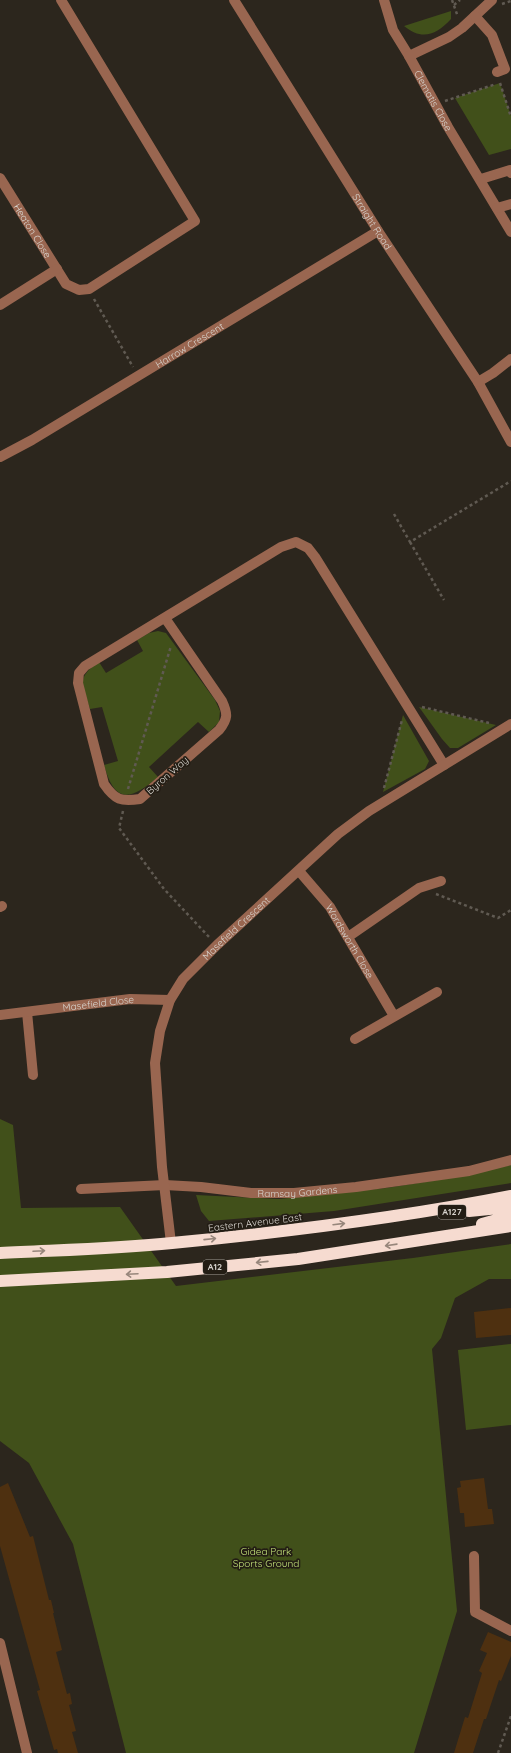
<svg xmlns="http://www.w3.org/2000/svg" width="511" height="1753" font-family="Quicksand,sans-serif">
  <rect width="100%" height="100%" fill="#2c261d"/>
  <path fill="#41501a" d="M451 11V19C436 35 422 41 404 26Z
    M500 83 511 116V149L489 155 455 98Z
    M158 631 166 633 215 700 220 711 219 722 209 732 198 722 149 767 158 777C130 801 115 804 104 765L118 761 102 707 90 709C83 685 75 678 99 662L106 673 143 651 137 640 149 633Z
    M419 707 496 725 458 748H450L442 739Z
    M403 715 429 761 425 769 383 792Z
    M0 1119 13 1125 21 1208 120 1207 176 1286 413 1258 511 1244V1279H489L455 1298 441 1338 432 1349 457 1611 414 1753H126L73 1544 29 1463 0 1441Z
    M511 1165V1183L334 1211 209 1221 201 1211 196 1195 279 1199 386 1188 450 1178Z
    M511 1344V1425L466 1430 458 1350Z"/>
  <path fill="#4e3010" d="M511 1308V1335L476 1338 474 1312Z
    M484 1478 488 1509H492L494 1524 465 1527 464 1513H460L457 1488 461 1487 460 1481Z
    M8 1483 30 1537 33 1536 49 1600H51L54 1613H53L62 1650 56 1652 67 1694 70 1693 72 1704 69 1705 76 1731 72 1732 78 1753H58L57 1749 54 1750 37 1691 40 1690 0 1546V1487Z
    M488 1632 511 1642V1656L501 1681 499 1680 486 1719H484L473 1753H454L465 1717 468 1718 482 1673 479 1671 487 1653 480 1650Z"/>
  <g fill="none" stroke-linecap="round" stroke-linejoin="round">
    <path stroke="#605a52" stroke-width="2.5" stroke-dasharray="3 3" stroke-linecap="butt" d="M452 0 458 17
      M502 4 511 1
      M454 5 460 0
      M500 83 511 117
      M445 101 496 84
      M94 299 133 367
      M394 514 410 542 511 481
      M410 542 444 600
      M422 707 489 723
      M384 788 402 720
      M128 789 171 646
      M123 811 119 828 164 889 209 937
      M436 894 498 918 511 910
      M498 1753 511 1716"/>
    <g stroke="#996650" stroke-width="10">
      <path id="s1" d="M234 0 378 231 478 382 511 442"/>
      <path d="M384 0 393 30 409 56"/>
      <path id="s2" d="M492 0 462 28 449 37 409 56 448 127 511 232"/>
      <path d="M475 16 492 35 505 69 497 72"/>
      <path id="s3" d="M0 178 66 284 79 290 89 289 195 221 61 0"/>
      <path d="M481 179 510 170 511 173"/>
      <path d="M497 208 511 204"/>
      <path d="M0 305 57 269"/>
      <path d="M478 382 493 373 511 359"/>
      <path id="s4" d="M0 457 32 440 378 231"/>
      <path d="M165 618 222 701C228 714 228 719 219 730L140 799C121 802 115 800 104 784L78 683 79 673 85 666 281 547 296 542 308 548 315 557 444 765"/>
      <path id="s5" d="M299 871 330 907 394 1016"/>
      <path d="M0 907 2 906"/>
      <path d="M348 937 419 888 441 881"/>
      <path d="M27 1012 33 1075"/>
      <path id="s6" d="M0 1015 130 999 170 1000"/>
      <path d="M355 1039 437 992"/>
      <path id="s7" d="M81 1189 165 1185 201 1187 251 1193H294L356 1187 469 1171 511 1160"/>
      <path id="s8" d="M171 1243 162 1167 155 1063 160 1031 170 1000 183 979 217 945 338 834 369 811 511 724"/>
      <path d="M474 1556 475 1612 511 1631"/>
      <path d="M0 1643 27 1753"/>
    </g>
    <path stroke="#f6dbd0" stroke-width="12" d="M469 1211 511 1207
      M482 1224 511 1216
      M0 1253C57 1250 115 1249 172 1243 286 1232 399 1218 511 1196
      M0 1281 167 1272 298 1259 511 1226"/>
  </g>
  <defs><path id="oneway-shaft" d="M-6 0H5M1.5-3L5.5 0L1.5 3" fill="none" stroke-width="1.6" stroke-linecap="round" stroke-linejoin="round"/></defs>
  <g stroke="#97867b">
    <use href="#oneway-shaft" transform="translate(339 1224) rotate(-7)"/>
    <use href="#oneway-shaft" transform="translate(210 1239) rotate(-6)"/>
    <use href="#oneway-shaft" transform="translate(391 1245) rotate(172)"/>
    <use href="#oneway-shaft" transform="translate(39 1251) rotate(-3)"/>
    <use href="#oneway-shaft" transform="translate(262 1262) rotate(174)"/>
    <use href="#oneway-shaft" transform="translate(132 1274) rotate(177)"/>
  </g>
  <g text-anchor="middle" stroke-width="3.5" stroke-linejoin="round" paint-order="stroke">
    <g fill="#231d14" stroke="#a19c96" stroke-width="1">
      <rect x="438" y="1205" width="28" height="14" rx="3"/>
      <rect x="203" y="1260" width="24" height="14" rx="3"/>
    </g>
    <g font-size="9" font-weight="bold" fill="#d7d3cd">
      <text x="452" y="1215">A127</text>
      <text x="215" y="1270">A12</text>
    </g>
    <g font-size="10" fill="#d7d3cd" stroke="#231d14">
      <text dy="4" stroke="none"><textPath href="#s2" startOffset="152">Clematis Close</textPath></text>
      <text dy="4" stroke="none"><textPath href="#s1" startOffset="261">Straight Road</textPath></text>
      <text dy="4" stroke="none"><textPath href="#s3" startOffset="62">Heaton Close</textPath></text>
      <text dy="4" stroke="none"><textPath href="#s4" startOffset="220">Harrow Crescent</textPath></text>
      <text transform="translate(167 775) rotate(-41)" y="4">Byron Way</text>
      <text dy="4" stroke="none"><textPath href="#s8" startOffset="344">Masefield Crescent</textPath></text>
      <text dy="4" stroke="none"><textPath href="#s5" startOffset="87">Wordsworth Close</textPath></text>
      <text dy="4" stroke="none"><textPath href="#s6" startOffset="99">Masefield Close</textPath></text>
      <text dy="4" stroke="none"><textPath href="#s7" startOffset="217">Ramsay Gardens</textPath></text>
      <text transform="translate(255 1222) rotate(-7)" y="4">Eastern Avenue East</text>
    </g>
    <g font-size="10" fill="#c2e279" stroke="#231d14">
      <text x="266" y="1555">Gidea Park<tspan x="266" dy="12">Sports Ground</tspan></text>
    </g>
  </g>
</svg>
